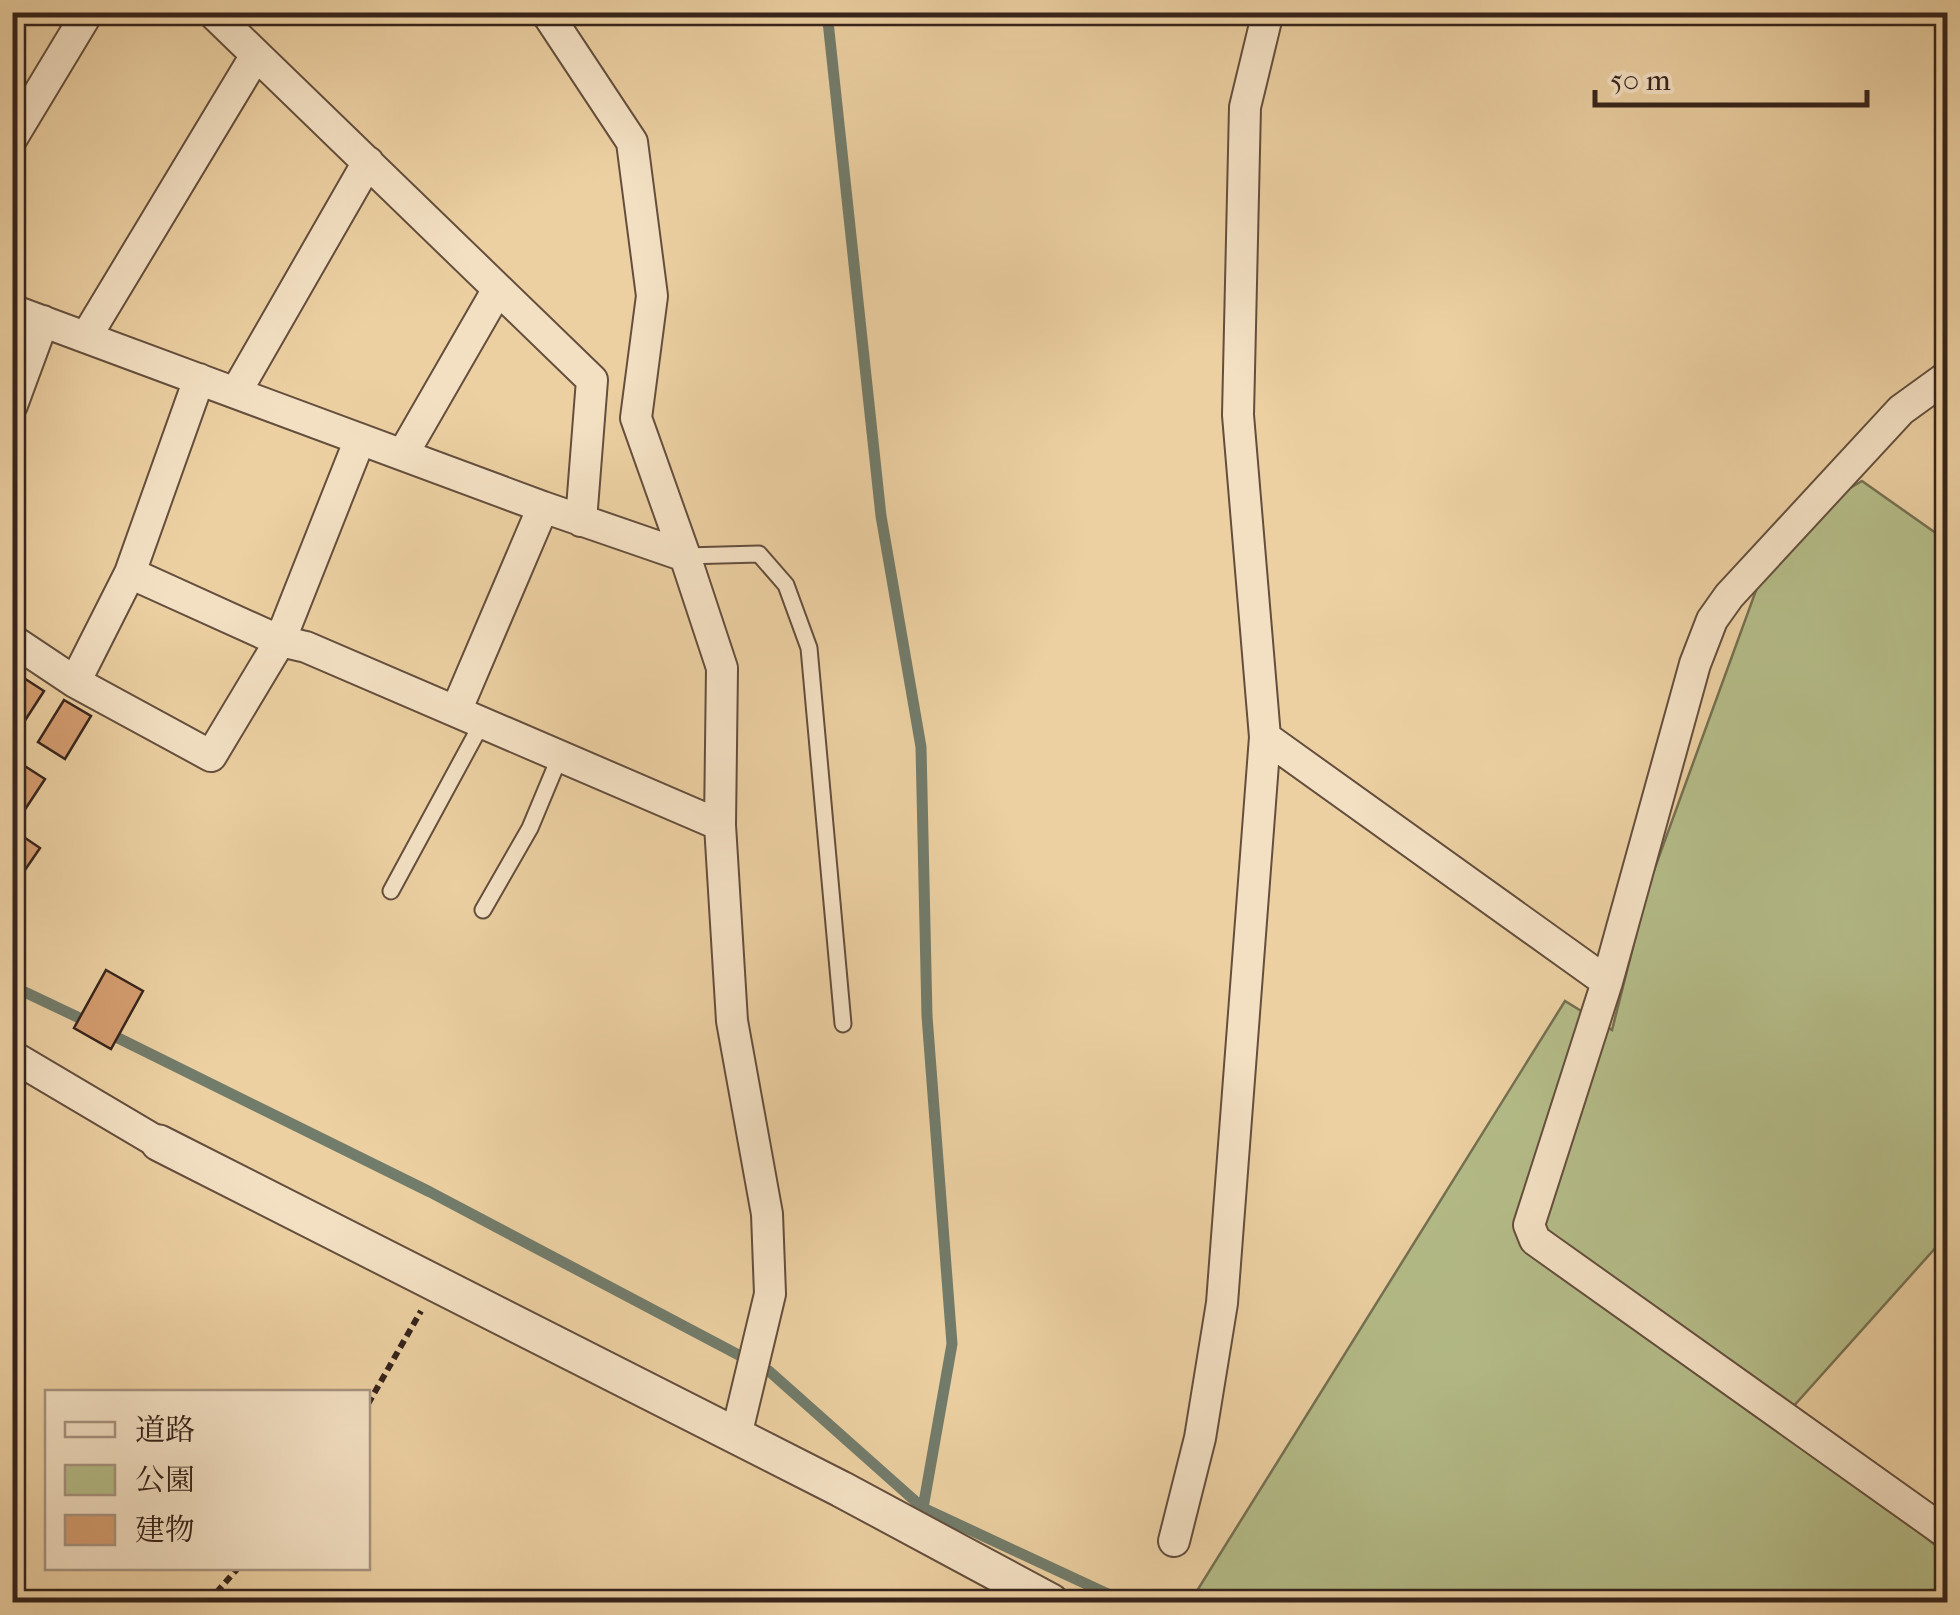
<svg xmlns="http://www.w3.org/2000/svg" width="1960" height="1615" font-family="'IM FELL French Canon','Noto Serif JP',serif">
  <rect width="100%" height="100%" fill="#ecd0a2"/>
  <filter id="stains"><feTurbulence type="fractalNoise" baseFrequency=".002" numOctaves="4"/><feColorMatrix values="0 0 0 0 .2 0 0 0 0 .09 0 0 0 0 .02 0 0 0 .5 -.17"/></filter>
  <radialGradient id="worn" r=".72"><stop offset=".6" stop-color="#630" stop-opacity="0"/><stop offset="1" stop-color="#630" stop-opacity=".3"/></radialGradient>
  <path fill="#b4bc88" stroke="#757052" stroke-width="2.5" d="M1862 481 1947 541V1235L1783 1418 1947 1555V1602H1190L1565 1001 1612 1030 1649 884 1778 530Z"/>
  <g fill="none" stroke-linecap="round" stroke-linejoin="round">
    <path stroke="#727c6b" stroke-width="11" d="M827 12 881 516 921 747 927 1016 952 1344 923 1508
      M12 986 90 1023
      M106 1032 430 1192 769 1371 923 1508 1125 1602"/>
  </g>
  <path fill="#d59d70" stroke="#36231b" stroke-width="2.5" d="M13 671 44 691 15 736 12 734Z
    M64 700 91 716 65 759 38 742Z
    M20 763 45 779 22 814 12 808V773Z
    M12 829 40 848 12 889Z
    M106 970 143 991 111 1049 74 1028Z"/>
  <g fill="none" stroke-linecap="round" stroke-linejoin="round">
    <g stroke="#644e3d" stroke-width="19">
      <path id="service" d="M685 556 759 554 786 585 809 648 843 1024
        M391 891 482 723
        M483 910 530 828 560 756"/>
    </g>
    <g stroke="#644e3d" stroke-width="34">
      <path id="minor" d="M212 12 592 380 581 521
        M546 12 632 142 652 296 636 418 685 556
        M12 138 88 12
        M12 310 543 507 685 556 722 668 720 825 732 1021 767 1214 770 1294 736 1436
        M86 337 256 55
        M1948 376 1901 410 1729 596 1712 620 1695 664 1607 982 1529 1225 1535 1240 1948 1534
        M236 392 368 162
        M12 405 43 321
        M403 454 498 289
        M130 573 280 641 360 439
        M12 640 75 682 211 756 280 641 306 647 720 825
        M75 682 130 573 199 379
        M456 711 543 507
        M1265 737 1607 982
        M12 1056 159 1143
        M1174 1541 1200 1438 1222 1303 1265 737 1238 415 1245 107 1268 12"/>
    </g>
    <g stroke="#644e3d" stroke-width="39">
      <path id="tertiary" d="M159 1143 841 1489 1051 1602"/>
    </g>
    <path stroke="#36231b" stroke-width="6" stroke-dasharray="8 5" stroke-linecap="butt" d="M368 1404 421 1311
      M208 1602 238 1568"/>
    <use href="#service" stroke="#f3e0c3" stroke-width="15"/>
    <use href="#minor" stroke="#f3e0c3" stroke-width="30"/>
    <use href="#tertiary" stroke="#f3e0c3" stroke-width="35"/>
  </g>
  <rect width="1960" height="1615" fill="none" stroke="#ecd0a2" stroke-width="50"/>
  <rect x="15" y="15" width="1930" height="1585" fill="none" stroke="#36231b" stroke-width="5"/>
  <rect x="25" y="25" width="1910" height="1565" fill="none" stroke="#36231b" stroke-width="2.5"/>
  <rect x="45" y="1390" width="325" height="180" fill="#f3e0c3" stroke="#a79480" stroke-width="2.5"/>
  <rect x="65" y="1422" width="50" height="15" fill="#f3e0c3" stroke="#a79480" stroke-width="2.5"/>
  <text x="135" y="1440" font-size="30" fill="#36231b">道路</text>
  <rect x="65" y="1465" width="50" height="30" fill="#b4bc88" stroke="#a79480" stroke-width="2.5"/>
  <text x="135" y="1490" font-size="30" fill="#36231b">公園</text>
  <rect x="65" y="1515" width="50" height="30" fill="#d59d70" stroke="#a79480" stroke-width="2.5"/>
  <text x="135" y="1540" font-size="30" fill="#36231b">建物</text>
  <path d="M1595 90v15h272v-15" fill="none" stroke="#36231b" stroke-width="5"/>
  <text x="1610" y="90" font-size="30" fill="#36231b" stroke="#f3e0c3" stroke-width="8" paint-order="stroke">50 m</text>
  <rect width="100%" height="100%" filter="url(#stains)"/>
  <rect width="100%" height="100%" fill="url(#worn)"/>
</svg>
